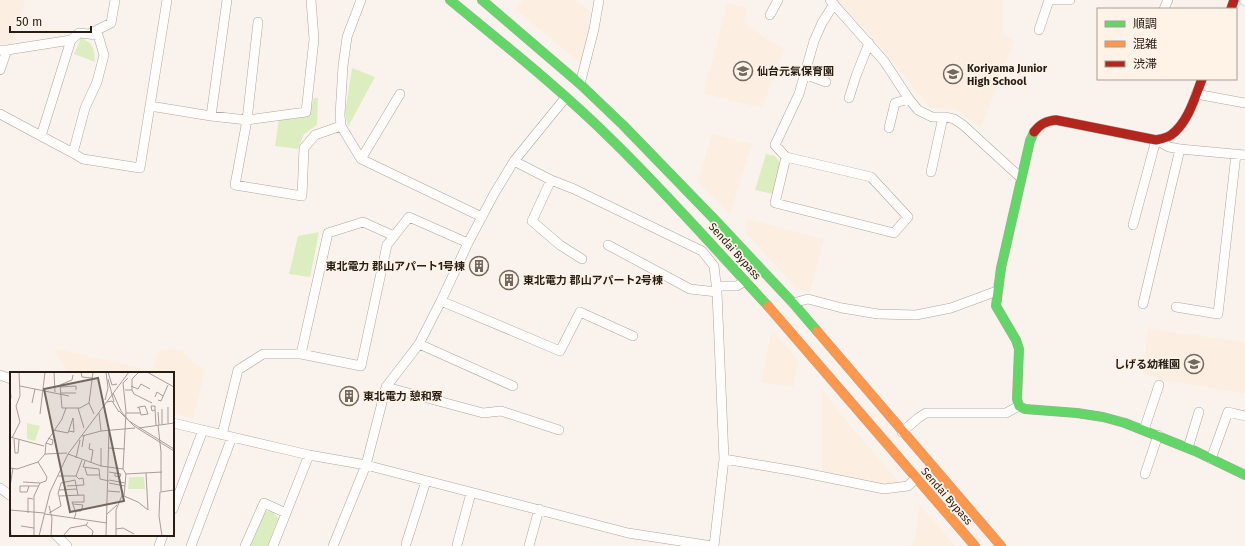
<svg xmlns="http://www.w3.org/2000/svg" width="1245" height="546" font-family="'Fira Sans','Noto Sans JP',sans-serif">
  <rect width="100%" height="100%" fill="#faf3ed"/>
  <path fill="#fceee0" d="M0 0H25L13 44H0Z
    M523 0H576L592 13 581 64 515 9Z
    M837 0H1003V34L1014 41 981 128 957 110 929 107 874 38Z
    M727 3 747 8 744 22 766 39 784 49 762 108 704 94Z
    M712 134 752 144 730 214 698 182Z
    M748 219 824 239 810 291 796 288 745 232Z
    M1148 329 1245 342V394L1159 379 1143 374Z
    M772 330 798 360 793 387 761 382Z
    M54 348 152 371 160 349 181 351 205 371 193 419 173 413V373H64L66 369Z
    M822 389 838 411 899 482 885 486 822 471Z
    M919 504 941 530 955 546H911L915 539Z"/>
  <path fill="#dceebf" d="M81 38C94 43 94 49 95 62L74 54Z
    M352 68 375 77 348 127 345 113Z
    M314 98H318L317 125 304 134 298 149 275 146 279 119 302 117 308 115Z
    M766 154 775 156 781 164 773 194 755 190Z
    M319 232 310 277 289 274 298 236Z
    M267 511 273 512 278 518 268 546H249L263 514Z"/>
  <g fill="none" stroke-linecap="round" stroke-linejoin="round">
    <g stroke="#aea69e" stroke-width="10">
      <path id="street" d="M361 0 347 37 343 66 340 115 341 126 361 159 482 217
        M830 0 884 61 909 99 918 110 932 117H946L954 119 963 125 1021 178
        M1244 0 1245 1
        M1164 9 1168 0
        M770 15 778 0
        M258 22 247 120 235 185 302 196 304 148 315 135 341 126
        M1039 30 1049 0H1070
        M89 34 111 23 115 0
        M0 50H7L71 40 79 33 98 35 104 55 97 82 85 108 73 153 83 159 140 168 167 0
        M0 70 7 50
        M804 74 826 82
        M580 84 594 29 599 0
        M1196 94 1245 103
        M849 98 856 76 869 43
        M150 106 211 116 247 120 306 112 314 39 311 0
        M0 114 41 136 71 40
        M211 116 227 0
        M889 128 895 103 909 99
        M41 136 73 153
        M786 157 775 203 894 233 908 217 871 177 786 157 775 145 799 94 814 41 822 23 834 4
        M361 159 400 94
        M514 161 551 180 574 189 702 251 714 266 717 292 724 459 714 546
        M931 172 943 117
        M551 180 532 221 560 245 582 259
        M1133 225 1156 140 1169 147 1180 149 1245 155
        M608 245 690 289 717 292
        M717 286H737L745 281
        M441 301 560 351 580 312 633 336
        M793 303 808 299 842 308 878 314 916 315 951 308 997 291
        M1143 304 1180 149
        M1176 307 1218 314 1236 154
        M419 344 513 386
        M301 354 328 233 363 222 394 236
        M0 375 11 379
        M386 387 483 413 501 411 559 430
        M173 423 309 455 366 465 628 533 712 546
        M1144 430 1159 385
        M902 432 918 418 926 413H1006L1019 406
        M222 435 238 370 263 354H301L361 366 387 245 409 217 468 243
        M1188 448 1199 412
        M724 459 795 471 884 489 908 486 916 478
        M1211 459 1228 412 1245 416
        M1145 474 1158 435
        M0 488 11 496
        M173 509 203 430
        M56 535 67 546
        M406 544 426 481
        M457 545 471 493
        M159 546 163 535
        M191 546 232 437
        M245 546 264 503 286 513
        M273 546 309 455
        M333 546 366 465 386 387 419 344 441 301 468 243 494 194 514 161 566 97
        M529 546 539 509"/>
    </g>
    <g stroke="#aea69e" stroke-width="10">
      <path id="fast" d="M450 0C506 46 563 91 615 143 668 195 717 251 768 306
        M482 0 580 84 623 125 717 222 793 303 817 331
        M1034 132 1030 141 1001 268 996 306 1016 340 1019 349 1017 399 1019 406 1025 409 1077 413 1103 417 1125 423 1195 451 1245 475"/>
    </g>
    <g stroke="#aea69e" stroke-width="10">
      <path id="slow" d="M768 306 975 546
        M817 331 1001 546"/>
    </g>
    <g stroke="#aea69e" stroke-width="10">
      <path id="jam" d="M1231 9 1234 0
        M1034 132C1040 124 1046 121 1056 120L1156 140C1161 139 1167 138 1171 135 1188 123 1195 97 1202 79"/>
    </g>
    <use href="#street" stroke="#fefdfc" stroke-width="9"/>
    <use href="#fast" stroke="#63d668" stroke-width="9"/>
    <use href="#slow" stroke="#ff974d" stroke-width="9"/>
    <use href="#jam" stroke="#b3261e" stroke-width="9"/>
  </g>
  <defs>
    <g id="school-ring" transform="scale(1)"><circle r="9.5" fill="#fff3e8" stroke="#71685f" stroke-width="1.5"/><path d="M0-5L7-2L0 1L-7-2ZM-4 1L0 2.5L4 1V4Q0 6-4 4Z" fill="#71685f"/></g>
    <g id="building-ring" transform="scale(1)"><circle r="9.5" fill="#fff3e8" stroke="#71685f" stroke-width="1.5"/><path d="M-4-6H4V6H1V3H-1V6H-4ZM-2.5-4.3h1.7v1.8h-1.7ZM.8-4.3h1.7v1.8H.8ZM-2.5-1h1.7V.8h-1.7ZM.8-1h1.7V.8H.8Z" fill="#71685f"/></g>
  </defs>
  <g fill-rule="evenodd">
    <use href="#school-ring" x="743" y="71"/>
    <use href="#school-ring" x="953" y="74"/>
    <use href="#building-ring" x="479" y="266"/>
    <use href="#building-ring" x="509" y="280"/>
    <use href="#school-ring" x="1194" y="364"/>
    <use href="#building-ring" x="349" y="396"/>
  </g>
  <g text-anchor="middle" stroke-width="3.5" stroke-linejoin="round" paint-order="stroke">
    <g font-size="11" font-weight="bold" fill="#271d13" stroke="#fff3e8" text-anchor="start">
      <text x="967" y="72">Koriyama Junior<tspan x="967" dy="13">High School</tspan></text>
      <text x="757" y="75">仙台元氣保育園</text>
      <text x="465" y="270" text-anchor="end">東北電力 郡山アパート1号棟</text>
      <text x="523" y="284">東北電力 郡山アパート2号棟</text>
      <text x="1180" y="368" text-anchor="end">しげる幼稚園</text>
      <text x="363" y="400">東北電力 憩和寮</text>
    </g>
    <g font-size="11" fill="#271d13" stroke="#fff3e8">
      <text transform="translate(735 251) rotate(48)" y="4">Sendai Bypass</text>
      <text transform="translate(947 496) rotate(49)" y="4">Sendai Bypass</text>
    </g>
  </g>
  <g transform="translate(10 372)">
    <rect width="164" height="164" fill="#faf3ed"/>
    <path d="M17 51 30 54 25 69 17 67ZM119 105H134L135 117H118Z" fill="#dceebf"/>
    <path fill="none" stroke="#a69d96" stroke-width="1" d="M44 0 45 20M71 0 72 5 82 6M98 0 102 13 107 12M137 0 164 15M63 3 62 8 50 13 52 36H70L79 31 83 0M118 6 113 11 116 40 113 97 116 102 114 124 128 130 138 138 136 101M98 7 104 30M0 13 1 26M10 14 59 24M121 14 128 17 131 12 140 17M50 15 66 14V18M115 18H122V7L129 0M122 18 124 22 142 31M50 21H66M103 21 111 39 119 49 164 77M145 25 147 20 153 24M95 28 98 16 96 0M148 28 151 29 158 13M97 30 102 29 109 40M22 31 25 17M79 31 84 42M158 35V51M68 36 74 56M127 36 129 35 135 34 138 42 131 43 129 35M152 37V52M145 38 142 39 141 34H145V37L146 53M109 39 124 54 164 79M148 40 149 53M89 41 91 59M116 41H131M30 42 35 0M148 53 151 80V119M129 56 164 51M43 58 58 61 63 46 64 60 59 59M72 64 91 59 125 56M0 65 34 74M2 66 10 50 6 34 10 24 9 0M4 67 5 81H8M36 71 42 73 43 68 38 66M80 71 79 77 83 78 81 90M72 75 74 63M99 76 115 77M8 81 9 68M35 82 57 81M58 82 91 94 113 97M66 86 70 68M75 89 73 95 89 97 90 107 99 109M91 94V76M0 96 7 97 28 90 35 82 36 71 52 47 56 36M75 96 77 103H89M99 100 111 102 110 105 105 104V101M116 102 152 100M48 104H66L72 88M99 108 115 111M13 110 30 111M99 111 115 114M19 114 17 120H10V114H29M57 114 74 113 73 106 69 107 66 104M0 115 3 96M49 118 51 111 65 108 68 123M98 119 110 120M63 132 73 133 71 139H65M39 134 42 146 41 164M0 138 34 141M18 141V126L23 127M39 141 51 134 49 124M35 142 97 151M97 142 107 133M64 147 66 141 62 130H74V123L49 124 48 122 49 118 67 117M0 148 1 164M76 153 83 159 82 164M11 154 24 156M106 157 113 156 124 162M24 164V124L30 111 36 109 37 105 28 90M29 164 40 120 58 82 119 0M53 164 60 156 76 153 78 150M96 164 99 58M106 164V138L113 121M152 164 149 144 150 120 164 118"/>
    <path fill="#71685f" fill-opacity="0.15" stroke="#71685f" stroke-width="2" d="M88 6 114 129 60 140 34 17Z"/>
    <rect width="164" height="164" fill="none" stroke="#271d13" stroke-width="2"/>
  </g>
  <rect x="1097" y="8" width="140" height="72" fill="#fff3e8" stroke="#a99d93"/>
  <rect x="1105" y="21" width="20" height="6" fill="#63d668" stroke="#a99d93"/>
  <text x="1133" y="28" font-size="12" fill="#271d13">順調</text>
  <rect x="1105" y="41" width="20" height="6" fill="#ff974d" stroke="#a99d93"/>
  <text x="1133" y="48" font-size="12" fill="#271d13">混雑</text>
  <rect x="1105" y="61" width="20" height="6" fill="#b3261e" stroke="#a99d93"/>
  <text x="1133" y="68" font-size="12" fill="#271d13">渋滞</text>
  <path d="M10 26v6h81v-6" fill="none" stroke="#271d13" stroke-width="2"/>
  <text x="16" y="26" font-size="12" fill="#271d13" stroke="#fff3e8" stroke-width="3" paint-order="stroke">50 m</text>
</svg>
